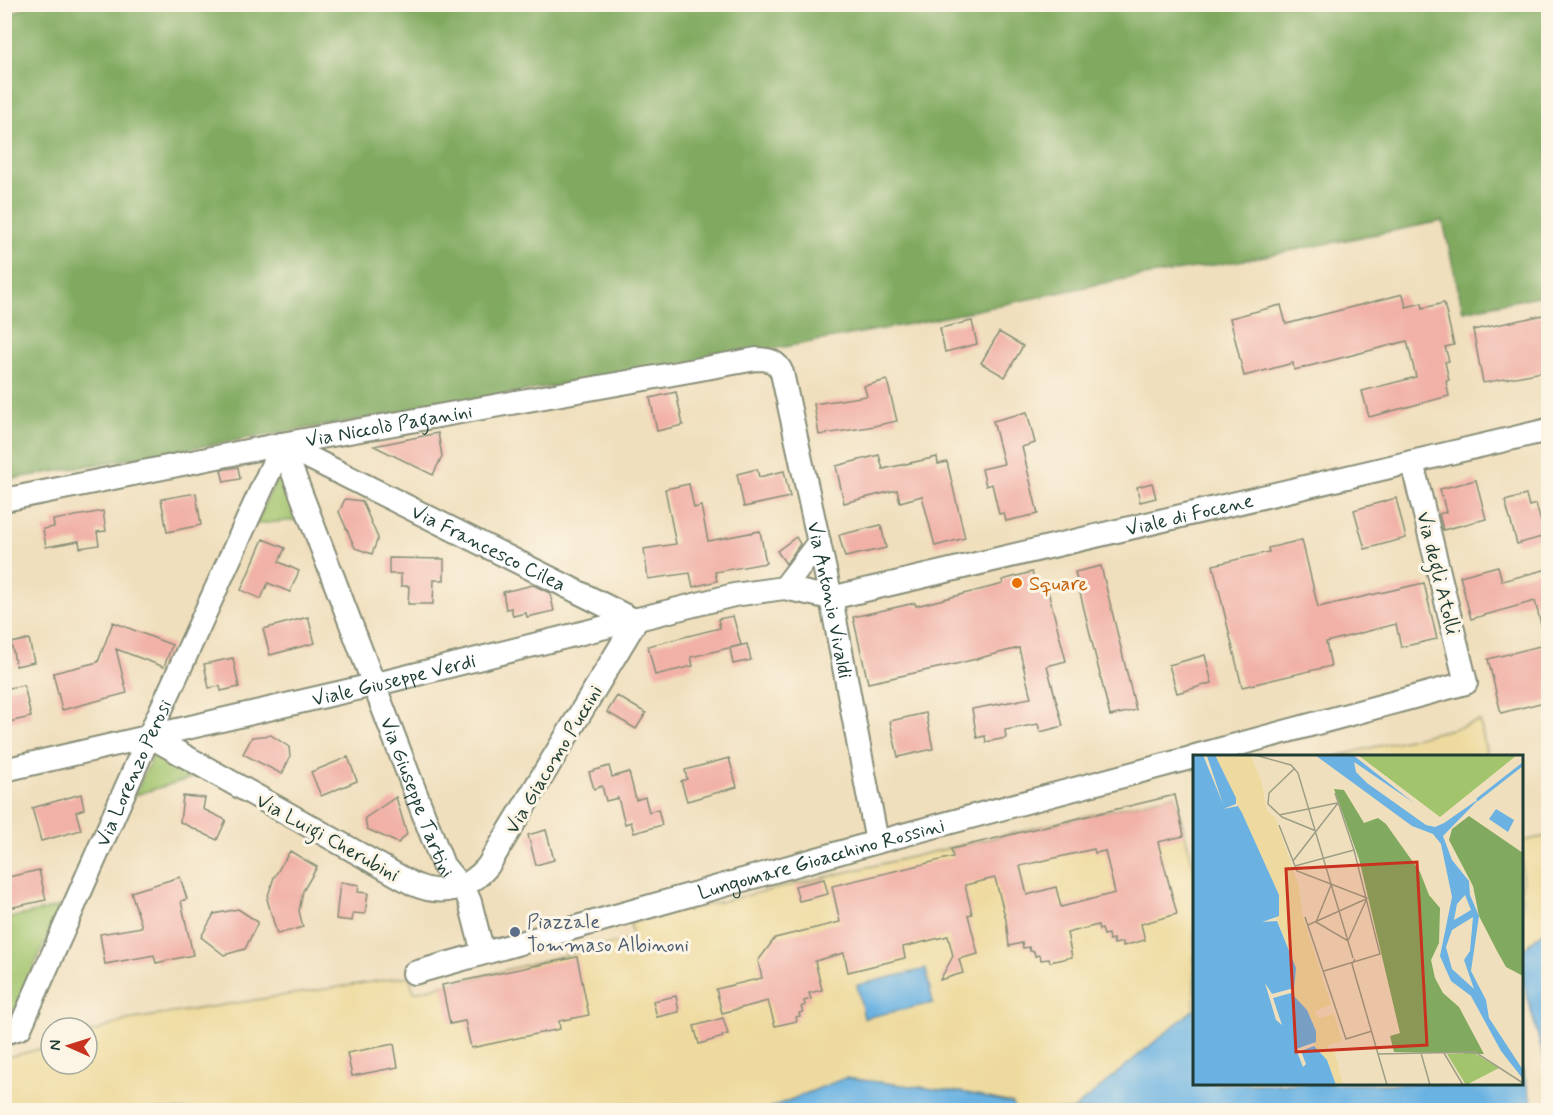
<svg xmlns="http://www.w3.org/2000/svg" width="1553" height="1115" font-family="Mynerve,sans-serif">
  <rect width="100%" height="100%" fill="#fcf5e5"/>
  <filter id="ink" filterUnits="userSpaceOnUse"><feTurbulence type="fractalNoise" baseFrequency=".0167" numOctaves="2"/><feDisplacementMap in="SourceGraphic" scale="12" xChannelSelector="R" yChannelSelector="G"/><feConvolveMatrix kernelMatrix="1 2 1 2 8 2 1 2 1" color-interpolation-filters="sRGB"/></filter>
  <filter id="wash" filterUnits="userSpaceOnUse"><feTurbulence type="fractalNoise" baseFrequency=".008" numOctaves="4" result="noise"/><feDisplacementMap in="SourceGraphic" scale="24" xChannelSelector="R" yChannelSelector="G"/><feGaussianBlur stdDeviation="1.35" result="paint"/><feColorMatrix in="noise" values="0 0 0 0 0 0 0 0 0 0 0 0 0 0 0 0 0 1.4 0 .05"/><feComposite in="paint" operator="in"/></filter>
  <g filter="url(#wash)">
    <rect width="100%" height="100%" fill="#f0dfbd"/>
    <path fill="#a2c46d" stroke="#608050" stroke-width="1.5" d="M280 471 297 520 256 524Z
      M155 750 198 776 135 795Z
      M61 906 12 1016 5 1018V919Z"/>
    <path fill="#81aa60" stroke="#50744a" stroke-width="1.5" d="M29 5H1548V294L1463 311 1443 221 1239 261 1118 280 926 321 784 347 5 480V17Z"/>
    <path fill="#eeda9e" stroke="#868c69" stroke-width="1.5" d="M1480 721 1487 756H1336L1460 727Z
      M1175 795 1194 868V1009L1073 1110H1014L1013 1103 967 1093 845 1078 765 1110H5L4 1058 51 1046V1064H87V1034L127 1020 409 976 414 992 633 939 630 923Z
      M1548 836V928L1522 950V841Z"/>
    <path fill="#6bb2e2" stroke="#45788b" stroke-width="1.5" d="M1548 928V1069H1547L1522 977V950Z
      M926 969 933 1003 864 1018 857 985Z
      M1194 1009V1084H1522V1069L1534 1109 1548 1105V1110H1073Z
      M845 1078 967 1093 1013 1104 1014 1110H765Z"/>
    <g id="blocks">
      <path fill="#f1b1a7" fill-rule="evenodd" d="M1403 294 1406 307 1422 303 1423 308 1444 303 1454 345 1445 347 1449 361 1445 362 1449 380 1446 381 1449 396 1369 417 1362 391 1416 377 1407 341 1294 370 1293 363 1244 376 1230 318 1281 305 1286 324Z
        M1548 314V371L1483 383 1473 330Z
        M972 321 977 344 945 352 940 328Z
        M999 332 1023 346 1005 377 981 363Z
        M887 380 897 421 869 427 819 435 814 404 867 396 864 386Z
        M676 392 683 425 657 431 650 398Z
        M1027 412 1035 443 1022 447 1038 514 1006 521 1004 513 999 514 992 484 986 486 982 469 1004 464 993 421Z
        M438 433 442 456 433 475 374 446Z
        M879 455 883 469 937 457 938 464 947 462 965 538 935 546 922 496 900 502 897 490 844 503 836 466Z
        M238 467 240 479 224 482 221 470Z
        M757 469 759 477 784 471 790 497 744 507 737 474Z
        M1476 480 1486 519 1443 530 1439 514 1446 512 1440 489Z
        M1152 483 1156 498 1140 502 1137 487Z
        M689 484 694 508 701 506 708 541 760 531 766 563 715 572 717 581 693 587 690 573 648 579 644 549 676 544 665 489Z
        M196 493 201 525 167 532 161 499Z
        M1526 495 1529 506 1536 504 1545 536 1517 544 1505 501Z
        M1396 498 1406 538 1365 549 1354 510Z
        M345 499 362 501 378 538 372 554 355 548 339 512Z
        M103 511 106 531 97 532 99 545 80 548 79 541 46 547 43 529 54 527 53 520Z
        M881 525 886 548 845 557 839 535Z
        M796 537 800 544 786 564 777 551Z
        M263 539 285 548 279 562 299 571 290 592 268 583 261 599 241 590Z
        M1302 540 1318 607 1424 583 1437 639 1401 647 1396 624 1326 642 1331 666 1242 687 1213 565 1269 552 1268 548Z
        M389 558 444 559V580H434L433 604H408L409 586H401V574H389Z
        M1101 566 1136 710 1110 716 1075 572Z
        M1498 566 1502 581 1548 569V632H1543L1535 601 1471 619 1460 576Z
        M1032 572 1037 590 1047 587 1066 661 1047 666 1063 726 1040 732 1038 724 1005 730 1006 738 986 742 985 736 977 738 972 709 1031 698 1019 648 956 664 868 683 853 617 915 603 916 606 1003 584 1002 580Z
        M533 585 550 593 554 611 527 617 526 613 513 616 511 608 506 609 503 592Z
        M733 616 741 645 691 657 693 666 655 675 648 646 720 628 718 619Z
        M308 617 315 643 270 655 263 629Z
        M113 622 172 645 164 667 116 649 127 693 62 710 53 673 98 662Z
        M29 639 34 662 16 666 11 643Z
        M747 644 751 660 733 664 730 648Z
        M1548 644V701L1501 713 1488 659Z
        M1205 655 1212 683 1177 693 1169 665Z
        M233 658 239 687 221 691 220 686 209 688 204 664Z
        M24 685 31 717 4 723V689Z
        M617 696 646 713 636 729 607 712Z
        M926 713 933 749 898 757 890 721Z
        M271 735 289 747 290 757 282 774 243 754 252 737Z
        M348 757 357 781 321 796 311 772Z
        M729 758 737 787 687 801 681 781 687 779 685 770Z
        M609 766 612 777 629 772 636 800 645 797 649 812 658 809 662 825 634 833 631 822 625 824 618 798 606 801 602 786 594 789 589 772Z
        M81 794 84 809 76 812 81 830 41 841 32 808Z
        M1175 795 1184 836 1158 842 1177 914 1141 924 1145 940 1123 946V942L1114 944 1113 939 1109 940 1108 934 1104 935 1102 929 1099 930 1098 925 1067 933 1072 957 1050 962 1049 959 1041 960 1040 955 1035 956 1034 951H1030L1029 947 1023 948 1022 943 1009 946 1006 920 995 878 965 885 972 914 968 915 978 954 959 959 963 973 940 980 953 956 948 936 903 947 905 958 848 972 844 953 815 961 822 990 809 993 811 999 804 1001 805 1005 801 1007 803 1012 799 1013 800 1016 796 1017 797 1021 775 1026 768 1001 722 1013 716 989 762 978 758 961 775 938 840 922 832 886 953 857 951 849ZM1094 849 1095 853 1105 851 1115 893 1061 907 1056 887 1027 895 1020 866Z
        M183 796 205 798 203 809 226 820 217 840 180 822Z
        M396 797 407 834 398 843 367 829 365 818Z
        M546 830 554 860 536 865 528 835Z
        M290 851 317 867 303 891 299 911 303 927 277 934 267 899 274 877Z
        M39 870 46 900 4 909V878Z
        M180 877 187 899 181 901 193 955 156 963 154 955 105 964 100 934 142 927 131 892Z
        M824 879 828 894 799 901 795 886Z
        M340 882 359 885 358 892 368 893 365 914 353 913 352 921 336 919Z
        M238 909 258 922 245 949 224 955 201 937 214 914Z
        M577 957 589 1015 559 1021 560 1029 471 1048 465 1021 450 1024 442 985Z
        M676 996 679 1012 657 1017 653 1001Z
        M723 1018 728 1034 722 1035 723 1037 699 1044 694 1026Z
        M394 1044 398 1067 352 1076 347 1053Z"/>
    </g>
  </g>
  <g filter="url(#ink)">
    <use href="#blocks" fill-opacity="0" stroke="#888e78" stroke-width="1.5"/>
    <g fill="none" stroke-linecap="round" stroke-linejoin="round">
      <g stroke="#888e78" stroke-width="26">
        <g id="minor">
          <path id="s1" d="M282 444 443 865 466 893 470 902 483 953"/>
          <path id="s2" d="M4 500 282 444 756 359C769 359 777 361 782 373L831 598 877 842"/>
          <path id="s3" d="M819 542 784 588 831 598 1548 430"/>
          <path d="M1195 756 1466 683 1412 462"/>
          <path id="s4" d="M4 770 373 685 734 595 784 588"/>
          <path id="s5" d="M414 973 877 842 1194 757"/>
          <path id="s6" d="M4 1033 20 1028 149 736 282 444 636 621 488 866C468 890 441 897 413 884L149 736"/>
        </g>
      </g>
      <use href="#minor" stroke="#fff" stroke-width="22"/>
    </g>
  </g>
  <circle fill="#e8710a" stroke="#fcf5e5" stroke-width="2" cx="1017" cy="583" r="6"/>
  <circle fill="#5c6f8a" stroke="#fcf5e5" stroke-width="2" cx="515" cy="932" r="6"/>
  <g text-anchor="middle" stroke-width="6" stroke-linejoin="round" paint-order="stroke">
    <g font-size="20" fill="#1f3d34" stroke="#fcf5e5">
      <text dy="7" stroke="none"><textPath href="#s2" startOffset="392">Via Niccolò Paganini</textPath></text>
      <text dy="7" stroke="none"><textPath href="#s3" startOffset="474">Viale di Focene</textPath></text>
      <text dy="7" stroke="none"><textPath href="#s6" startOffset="888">Via Francesco Cilea</textPath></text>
      <text transform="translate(1439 573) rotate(76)" y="7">Via degli Atolli</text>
      <text dy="7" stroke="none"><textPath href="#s2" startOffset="1029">Via Antonio Vivaldi</textPath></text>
      <text dy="7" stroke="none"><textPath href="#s4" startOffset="400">Viale Giuseppe Verdi</textPath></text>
      <text transform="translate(553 759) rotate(-59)" y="7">Via Giacomo Puccini</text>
      <text dy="7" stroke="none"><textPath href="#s6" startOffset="296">Via Lorenzo Perosi</textPath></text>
      <text dy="7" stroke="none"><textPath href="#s1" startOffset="378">Via Giuseppe Tartini</textPath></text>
      <text transform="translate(328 837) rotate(29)" y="7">Via Luigi Cherubini</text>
      <text dy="7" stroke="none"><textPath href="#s5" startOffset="423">Lungomare Gioacchino Rossini</textPath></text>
    </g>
    <g font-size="20" fill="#c56008" stroke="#fcf5e5" text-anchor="start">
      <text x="1029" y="590">Square</text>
    </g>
    <g font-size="20" fill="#4e5e75" stroke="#fcf5e5" text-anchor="start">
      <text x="527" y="928">Piazzale<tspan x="527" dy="23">Tommaso Albinoni</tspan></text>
    </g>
  </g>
  <g transform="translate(1193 755)">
    <rect width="330" height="330" fill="#f0dfbd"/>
    <path d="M165 0H324L247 62ZM281 298 306 313 273 330 254 299Z" fill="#a2c46d"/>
    <path d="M141 34 151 35 171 68 185 63 193 69 227 117 236 140 247 153 246 188 238 205 242 223 250 238 266 252 291 299 201 297 197 281 207 278 166 104ZM276 61 330 98V221L313 212 304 196 286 161 280 131 256 85 259 74Z" fill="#81aa60"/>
    <path d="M22 0H57L68 25 74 56 82 62 105 129 110 162 138 250 122 256 126 263 141 259 149 286 134 290 136 296 141 295 150 330H143L134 305 121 291 123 276 114 255 98 238 103 213 83 162 86 140Z" fill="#eeda9e"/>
    <path d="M0 0H10L30 49 14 1 22 0 43 43V49L30 54 45 51 49 58 86 140V161L69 167 84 166 103 213 101 233 79 239 72 228 83 265 89 270 80 243 98 238 114 255 123 276V287L103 294 110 312 113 309 108 296 121 291 134 305 143 330H0ZM122 0H160L221 48 161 7 163 17 174 28 233 70 242 72 251 68 287 43 250 81 259 105 276 126 277 140 286 161 278 216 293 245 296 263 330 315V324L308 296 278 241 258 226 247 201 259 142 248 89 240 79 219 71ZM272 140 278 155 261 165 264 149ZM280 162 277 196 271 205 281 234 259 214 253 192 259 175ZM303 54 321 65 315 77 296 64Z" fill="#6bb2e2" fill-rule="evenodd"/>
    <path fill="none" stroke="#6bb2e2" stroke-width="3" d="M284 45 330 9"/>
    <path fill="none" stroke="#9c9e86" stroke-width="1.5" d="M62 0 98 10 105 18 160 203M102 13 76 38 75 49 89 62 123 76M86 60 144 48M86 70 104 116 174 143 155 186 123 167M100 106 145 48M102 111 161 95M112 162 153 284 179 276M123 167 138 130M115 170 173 144M162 204 159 209 194 330M131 216 187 199 161 95 142 38M228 298 237 330M251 298 270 330M185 299 282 297 330 328"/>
    <path fill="#c8321e" fill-opacity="0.15" stroke="#c8321e" stroke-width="3" d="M224 107 234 290 103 297 93 114Z"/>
    <rect width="330" height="330" fill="none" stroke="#1f3d34" stroke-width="3"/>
  </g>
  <rect width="1553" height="1115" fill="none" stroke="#fcf5e5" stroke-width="24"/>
  <g transform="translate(69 1046) rotate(273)"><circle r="28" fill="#fcf5e5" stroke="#a4ab9e" stroke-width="1.5"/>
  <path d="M0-4.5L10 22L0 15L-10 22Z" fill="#c8321e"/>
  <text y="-9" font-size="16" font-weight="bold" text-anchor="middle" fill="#1f3d34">N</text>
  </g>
</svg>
